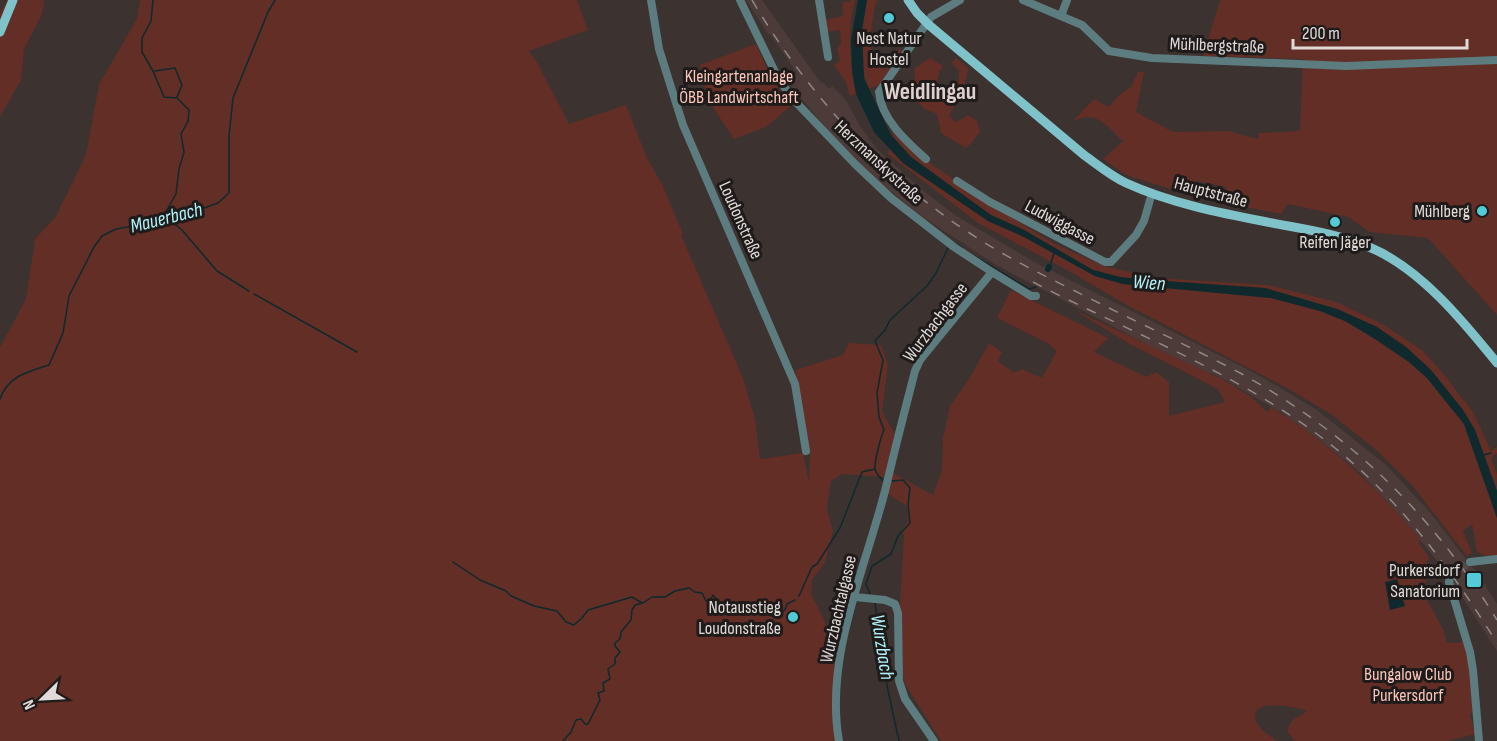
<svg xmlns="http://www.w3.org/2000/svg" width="1497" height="741" font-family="'Sofia Sans Condensed',sans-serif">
  <rect width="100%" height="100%" fill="#3c3230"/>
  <path fill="#4c3b38" d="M746 0H762L821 83H824L829 89 832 86 846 100 860 126 877 149 921 189 955 215 1038 264 1249 370 1279 387 1317 410 1385 464 1429 511 1466 559 1465 561 1468 565 1470 564 1476 571 1497 604V651L1446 572 1404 520 1358 471 1322 442 1282 413 1225 380 1211 373H1204L1167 355 996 265 924 218 886 188 834 138 787 81 797 73 770 34H768Z"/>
  <path fill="#622e26" d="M7 0H44L42 14 24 49 21 80 0 117V13Z
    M140 0H577L588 30 529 51 538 64 569 124 626 105 647 158 662 184 683 234 681 235 743 378 755 419 760 459 803 453 809 482 810 452 795 370 843 355 849 343 881 345 888 365 882 412 895 434 884 477 842 474 831 481 827 509 833 531 825 562 812 580 811 594 824 619 835 656 832 714 838 741H0V347L26 299 35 239 55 218 86 155 99 84 137 19Z
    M851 0H855C847 30 850 63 856 94L850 96 846 82 834 65 840 60 837 49 841 44 840 30 827 32 826 20 843 16 842 7 844 1 850 2Z
    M867 0H878L875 5C872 29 863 55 885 70L900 48 903 51 879 85 869 89C857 62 862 28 867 0Z
    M1220 0H1497V315L1428 238 1370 232 1348 217 1288 204 1281 214 1225 203 1227 187 1197 181 1177 191 1126 175 1103 159 1123 141C1105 125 1098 110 1073 121L1094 99 1109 107 1118 96 1131 87 1138 72H1144L1136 112 1173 132 1229 131 1258 139 1259 133 1300 131 1303 59 1203 56Z
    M756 44 772 79 792 105 766 127 734 139 707 98 700 65Z
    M930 58 943 66C937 74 937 82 939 91H949L958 84 959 71 952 63 956 58 969 69 965 81 964 95 955 97 954 106 949 116 956 122 968 115 977 121 980 131 974 140 966 148 941 133 937 114 925 109 909 94 915 78 914 69Z
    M892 129 914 152 982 199 1053 243 1104 266 1157 278 1268 285 1337 302 1384 325 1423 351 1442 372 1473 412 1491 451 1497 447V453L1491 458 1497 475V491L1475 430 1463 410 1431 370 1377 327 1337 309 1265 288 1150 280 1120 277 1093 270 1024 230 991 215 962 195 911 157 893 137Z
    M889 149 903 163 988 221 1024 237 1095 276 1123 284 1271 298 1320 311 1345 321 1376 339 1409 362 1427 378 1464 424 1497 518V557L1492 558 1477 552 1472 524 1463 531 1472 553 1467 556 1412 485 1374 448 1331 414 1287 388 1127 305 1067 270 978 223 888 154Z
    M1011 290 1108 338 1094 352 1147 377 1156 372 1169 382V416L1225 402 1218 389 1128 343 1074 310 1224 380 1251 397 1268 412 1271 407C1328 441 1375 486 1418 536L1420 540 1418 542 1430 558 1427 561 1425 596 1444 631 1447 643 1463 642 1469 666 1473 713 1470 714 1475 734 1447 741H1295L1288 732C1288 719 1298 718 1307 711 1298 707 1248 697 1256 721 1259 729 1270 736 1277 741H941L905 684 902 672 900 606 904 535 902 531 908 521 907 506 888 494 893 473 933 495 942 470 943 437 950 406 969 379 989 343 1002 352 998 361 1014 373 1022 369 1042 378 1057 351 1049 344 997 318Z"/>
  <path fill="#0f292c" d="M858 0H867L862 30 864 78 891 135 911 157 991 215 1024 230 1093 270 1120 277 1150 280 1265 288 1337 309 1377 327 1406 347 1431 370 1463 410 1475 430 1497 491V518L1464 424 1427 378 1409 362 1375 339 1345 321 1320 311 1271 298 1123 284 1095 276 1024 237 988 221 903 163 874 132 856 94 852 71 851 40Z
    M1397 579 1405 606 1390 610 1385 582Z"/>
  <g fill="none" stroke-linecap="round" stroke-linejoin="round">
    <path stroke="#0f292c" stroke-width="1.5" d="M153 0 151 21 142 38V52L153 71 164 97 177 98 189 110 188 121 181 134 184 152 179 169 176 194 160 222
      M155 71 175 68 182 85 177 97
      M170 220 182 230 217 271 249 291
      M954 243 962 248
      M974 256 1029 289 1036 287
      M1051 263 1054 253
      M254 294 357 352
      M0 399C8 376 27 372 49 365L63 333 69 296 94 247 102 236 116 229 170 220 218 203 229 193V136L233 98 268 12 275 0
      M1483 455 1491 453
      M884 481C880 478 876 474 875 469 874 463 881 436 884 430L879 417 877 393 883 360 875 341 885 330 890 320 927 286 936 273 948 248
      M453 562 480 580 506 591 511 596 534 606 557 611 566 622 574 625 582 618 588 610 632 597 642 603
      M870 594 866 584 872 566 891 554 898 536 910 523 908 505 910 488 903 480 892 481
      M799 596 812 567 817 564 840 528 862 472 875 469
      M875 603 886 681 899 741
      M563 741 571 732 576 720 581 719 585 724H588L600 700 598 693 604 691 603 683 610 679 608 669 615 664V658L620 652 615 646V643L620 639 621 632 631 620 632 610 635 605 643 603 652 597H665L675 591 689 588 695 592 702 593 706 601H710L713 595 716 599 715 607 723 608 728 603C743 609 757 610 772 616L785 610 787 604 795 600"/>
    <path stroke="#0f292c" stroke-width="6" d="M1048 269 1049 267"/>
    <path stroke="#554b49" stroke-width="8" stroke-dasharray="8 4" stroke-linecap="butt" d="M1450 576 1470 562"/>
    <path stroke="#5c7c7f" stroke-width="8" d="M651 0 659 49 683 125 795 384 806 451
      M740 0 776 74 791 97 855 164 891 198 954 247 992 272 920 360 915 371C905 410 895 448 886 487 866 567 824 657 839 741
      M819 0 828 57
      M1023 0 1082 25 1109 51 1152 58 1346 66 1497 60
      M1061 16 1067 0
      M926 159C907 142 881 119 879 92L931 17 960 0
      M957 181 990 202 1105 262H1111L1136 235 1144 221 1152 193
      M992 272 1031 296H1036
      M1470 562 1497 559
      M1450 576 1449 582 1470 652 1473 670 1479 741
      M855 597 885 600 895 604 898 613 899 681 905 699 934 741"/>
    <path stroke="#80c2c9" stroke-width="9" d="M908 0 917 13 929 25 1084 155C1098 165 1111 176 1126 183 1170 203 1220 213 1267 222 1302 229 1336 233 1369 247 1420 268 1463 321 1497 363
      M0 32 13 0"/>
    <path stroke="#908886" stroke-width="1.5" stroke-dasharray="10 10" stroke-linecap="butt" d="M752 0C806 91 881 176 971 234 1004 256 1039 273 1075 291 1130 319 1187 345 1242 374 1351 435 1432 514 1497 620
      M1033 282C1135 335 1246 376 1335 448 1402 502 1452 571 1497 643"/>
  </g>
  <g fill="#52cbd7" stroke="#1f1b1a" stroke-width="2">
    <circle cx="889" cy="18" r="6"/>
    <circle cx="1482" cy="211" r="6"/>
    <circle cx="1335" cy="222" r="6"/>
    <rect x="1466" y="572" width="16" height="16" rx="3"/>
    <circle cx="793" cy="617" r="6"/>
  </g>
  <g text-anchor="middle" stroke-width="6" stroke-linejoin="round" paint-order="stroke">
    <g font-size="18" fill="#e0dad8" stroke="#1f1b1a" text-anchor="end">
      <text x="889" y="44" text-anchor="middle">Nest Natur<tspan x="889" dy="21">Hostel</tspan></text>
      <text x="1470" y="217">Mühlberg</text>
      <text x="1335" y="248" text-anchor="middle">Reifen Jäger</text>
      <text x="1460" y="576">Purkersdorf<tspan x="1460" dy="21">Sanatorium</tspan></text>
      <text x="781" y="613">Notausstieg<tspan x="781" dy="21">Loudonstraße</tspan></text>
    </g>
    <g font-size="18" fill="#e0dad8" stroke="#1f1b1a">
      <text transform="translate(1217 45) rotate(2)" y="6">Mühlbergstraße</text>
      <text transform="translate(879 162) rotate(43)" y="6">Herzmanskystraße</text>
      <text transform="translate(1211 192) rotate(15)" y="6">Hauptstraße</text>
      <text transform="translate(741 220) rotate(66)" y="6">Loudonstraße</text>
      <text transform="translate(1060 222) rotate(28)" y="6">Ludwiggasse</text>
      <text transform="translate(935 322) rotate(-53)" y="6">Wurzbachgasse</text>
      <text transform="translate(838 609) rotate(-77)" y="6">Wurzbachtalgasse</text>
    </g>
    <g font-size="18" fill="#fdc6bb" stroke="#1f1b1a">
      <text x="739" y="82">Kleingartenanlage<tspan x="739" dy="21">ÖBB Landwirtschaft</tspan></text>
      <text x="1408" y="680">Bungalow Club<tspan x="1408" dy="21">Purkersdorf</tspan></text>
    </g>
    <g font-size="20" font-style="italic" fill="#b0f2f9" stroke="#1f1b1a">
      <text transform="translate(166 217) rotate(-14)" y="7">Mauerbach</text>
      <text transform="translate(1149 282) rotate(4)" y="7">Wien</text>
      <text transform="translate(883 647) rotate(81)" y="7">Wurzbach</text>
    </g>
    <g font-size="24" font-weight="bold" fill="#ddd0ce" stroke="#1f1b1a">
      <text x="930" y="99">Weidlingau</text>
    </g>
  </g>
  <g transform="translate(42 699) rotate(246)" stroke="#1f1b1a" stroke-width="4.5" paint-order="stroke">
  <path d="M0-4.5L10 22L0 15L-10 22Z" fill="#e0dad8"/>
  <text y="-9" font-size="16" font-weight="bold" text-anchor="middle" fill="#e0dad8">N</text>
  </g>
  <path d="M1293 39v9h174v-9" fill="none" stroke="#e0dad8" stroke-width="3"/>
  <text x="1302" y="39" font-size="18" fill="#e0dad8" stroke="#1f1b1a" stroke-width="4.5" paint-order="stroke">200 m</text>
</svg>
